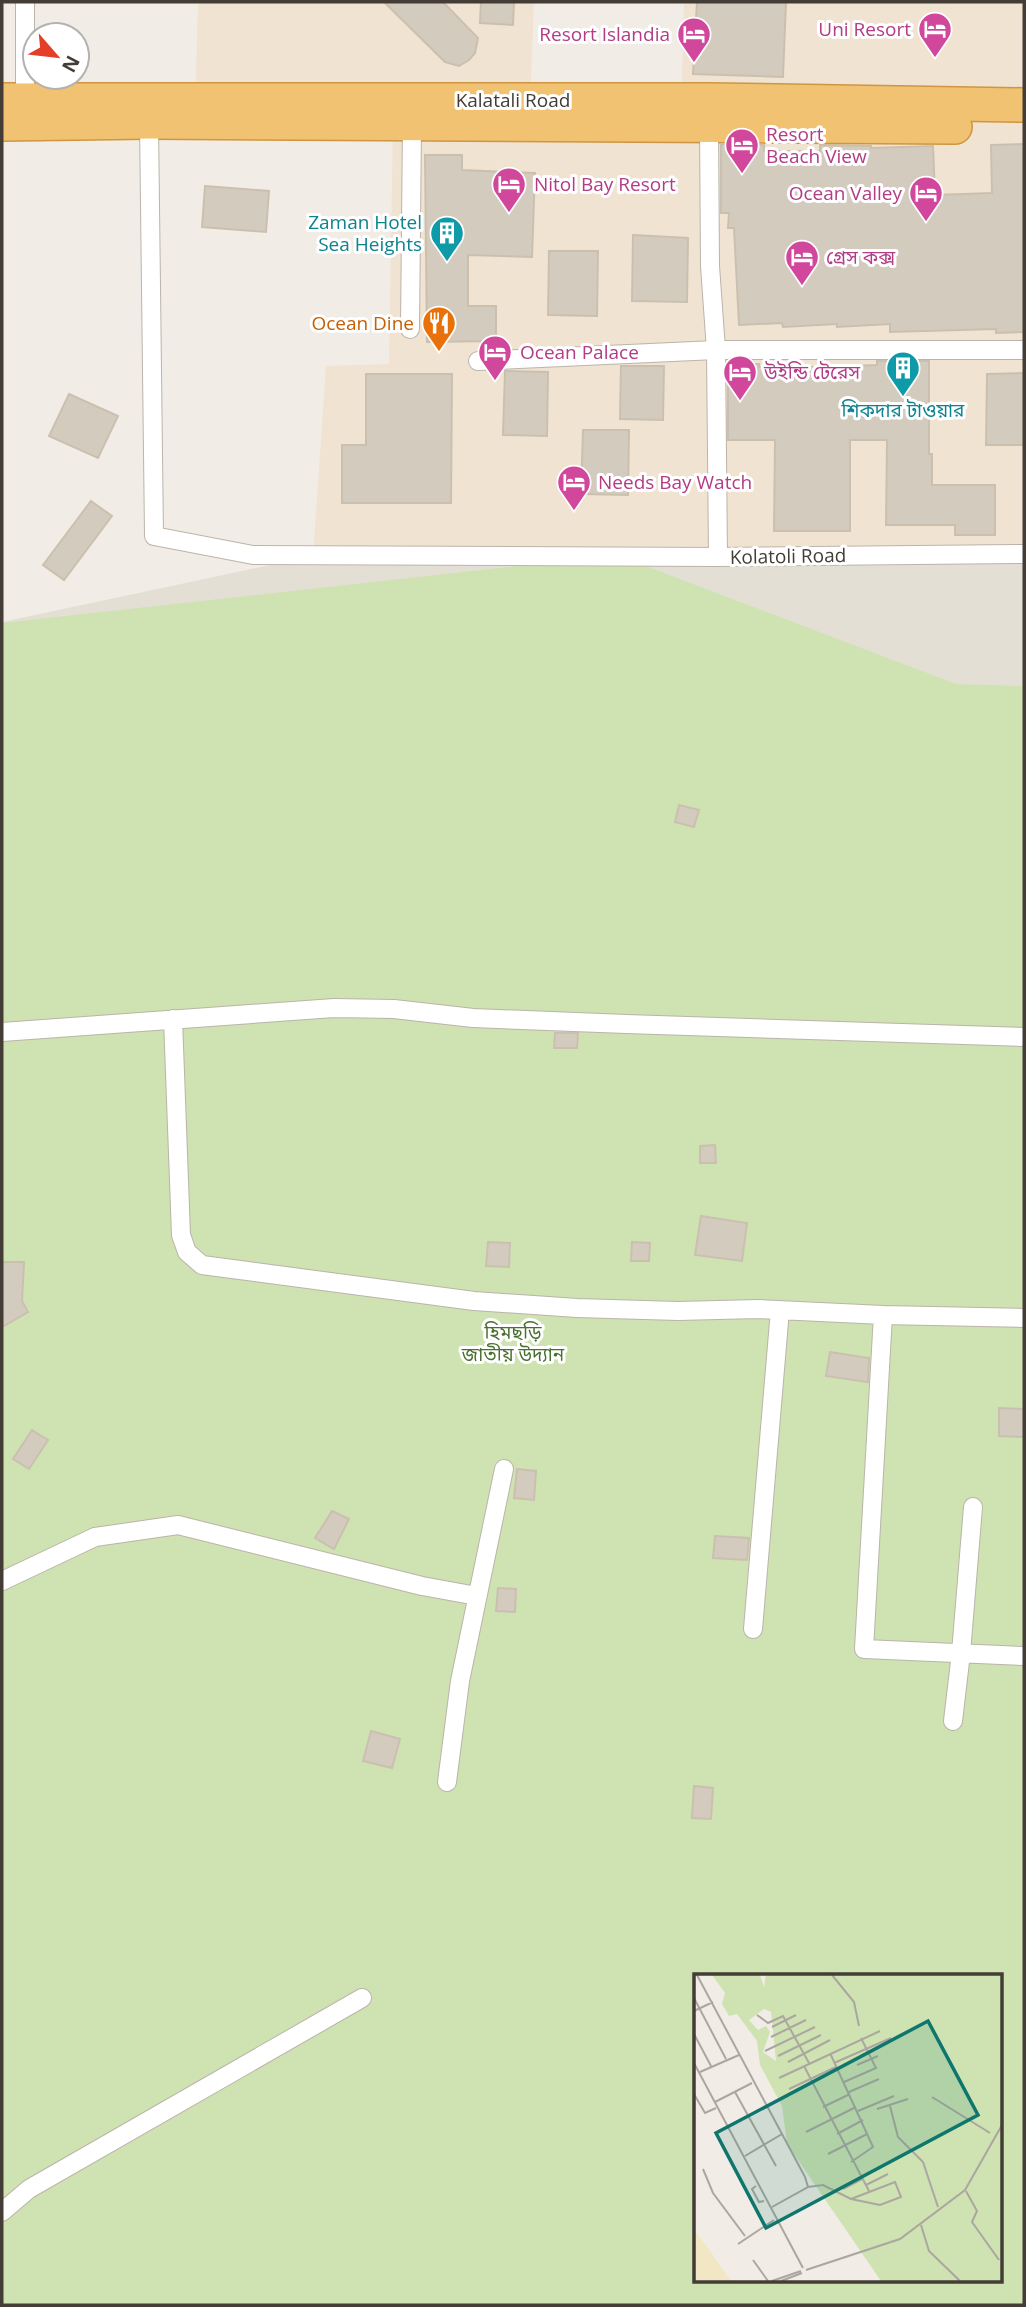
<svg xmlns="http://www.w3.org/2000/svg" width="1026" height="2307" font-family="'Open Sans','Noto Sans Bengali',sans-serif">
  <rect width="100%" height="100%" fill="#f1ede6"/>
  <path fill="#e4dfd4" d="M313 556 1024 559V686L636 677 2 708V622Z"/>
  <path fill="#f1e3d2" d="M198 2H534L530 106 681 110 684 2H1024V559L313 556 326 366 389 364 393 115 195 110Z"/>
  <path fill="#cee2b2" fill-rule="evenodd" d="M617 555 956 684 1024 686V2305H2V623ZM695 1976H1000V2281H695Z"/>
  <path fill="#d4cbbf" stroke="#cbc0b0" stroke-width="2" d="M384 2H443L478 38 475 53 469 60 459 66 445 62Z
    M481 2H514L513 25 480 23Z
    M697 2H786L783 77 693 74Z
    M1024 144V332L996 333V329L890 332V324L837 327V324L783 327 782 323 739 325 734 228H728L729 213H721V145H764V151H820V145L871 146V148L933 146 935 195 992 193 991 145Z
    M425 155H462V170L535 173 532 257 468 255V306H496V341L427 342Z
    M205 186 269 191 266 232 202 227Z
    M633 235 688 238 687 302 632 301Z
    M549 251H598L597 316 548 315Z
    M877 361H929V454H932V485H995V535H955V525H886L887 440H850V531H774L775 440H728V364H759V367H826L877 365Z
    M621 366H664L663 420 620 419Z
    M505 371 548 372 547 436 503 435Z
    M1024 373V445H986L987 374Z
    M366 374H452L451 503H342V445H366Z
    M69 394 118 416 98 458 49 436Z
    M583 430H629L628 495 581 494Z
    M91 501 112 516 64 580 43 565Z
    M679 805 699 810 694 827 675 822Z
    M555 1033H578L577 1048H554Z
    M715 1145 716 1163H700V1146Z
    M701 1216 747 1223 742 1261 695 1255Z
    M488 1242 510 1243 509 1267 486 1266Z
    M632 1242 650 1243 649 1261H631Z
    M2 1262H24L22 1301 28 1312 2 1327Z
    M830 1352 869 1358 868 1382 826 1376Z
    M999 1408 1024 1409V1437L999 1436Z
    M32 1430 48 1440 29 1469 13 1459Z
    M517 1469 536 1471 534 1500 514 1498Z
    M332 1511 349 1519 334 1549 315 1538Z
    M715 1536 749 1538 747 1560 713 1558Z
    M498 1588 516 1589 515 1612 496 1611Z
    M371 1731 400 1739 392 1768 363 1761Z
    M694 1786 713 1788 711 1819 692 1818Z"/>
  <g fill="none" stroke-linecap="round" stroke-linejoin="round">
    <g stroke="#bbb4a9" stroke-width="20">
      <path id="street" d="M25 2V99
        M149 122 154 536 253 555 718 557 1024 554
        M709 125 710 266 716 350 718 557
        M410 329 412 124
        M478 361 716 350H1024
        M173 1019 181 1235 187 1252 202 1265 474 1301 577 1308 678 1311 758 1309 883 1315 1024 1318
        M2 1032 334 1008 394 1009 473 1018 626 1024 1024 1037
        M883 1315 864 1649 1024 1656
        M2 1581 95 1537 178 1525 422 1586 477 1596
        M753 1629 780 1310
        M953 1721 961 1653 973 1507
        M447 1782 460 1681 504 1469
        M2 2212 29 2189 362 1998"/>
    </g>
    <g stroke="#ce9642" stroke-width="36">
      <path id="highway" d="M2 100H709L1024 105
        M2 124 149 122 955 127"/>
    </g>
    <use href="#street" stroke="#fff" stroke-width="18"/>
    <use href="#highway" stroke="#f0c271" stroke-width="33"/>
  </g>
  <defs>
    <g id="hotel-pin" transform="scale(1.75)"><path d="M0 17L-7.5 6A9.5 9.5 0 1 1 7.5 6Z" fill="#d1479c" stroke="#fff"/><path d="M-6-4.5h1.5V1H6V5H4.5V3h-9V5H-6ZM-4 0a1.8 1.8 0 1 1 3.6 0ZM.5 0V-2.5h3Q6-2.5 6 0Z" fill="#fff"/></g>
    <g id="building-pin" transform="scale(1.75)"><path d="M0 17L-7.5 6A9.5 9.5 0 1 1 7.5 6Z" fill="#0f9aa8" stroke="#fff"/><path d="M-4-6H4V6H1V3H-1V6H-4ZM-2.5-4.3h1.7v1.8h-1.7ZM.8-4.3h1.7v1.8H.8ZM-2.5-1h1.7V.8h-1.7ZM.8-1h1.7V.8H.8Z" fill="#fff"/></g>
    <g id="restaurant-pin" transform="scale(1.75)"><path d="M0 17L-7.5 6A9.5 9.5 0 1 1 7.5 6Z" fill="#e8710a" stroke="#fff"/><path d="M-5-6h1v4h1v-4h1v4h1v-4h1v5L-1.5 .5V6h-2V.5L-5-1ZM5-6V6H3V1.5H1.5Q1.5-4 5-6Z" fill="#fff"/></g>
  </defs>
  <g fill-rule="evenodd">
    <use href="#hotel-pin" x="935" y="29"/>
    <use href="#hotel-pin" x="694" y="34"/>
    <use href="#hotel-pin" x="742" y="145"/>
    <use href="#hotel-pin" x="509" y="184"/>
    <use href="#hotel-pin" x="926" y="193"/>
    <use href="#building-pin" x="447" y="233"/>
    <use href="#hotel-pin" x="802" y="257"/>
    <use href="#restaurant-pin" x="439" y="323"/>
    <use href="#hotel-pin" x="495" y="352"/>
    <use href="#building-pin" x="903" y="368"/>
    <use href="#hotel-pin" x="740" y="372"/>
    <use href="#hotel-pin" x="574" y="482"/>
  </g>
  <g text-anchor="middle" stroke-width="6" stroke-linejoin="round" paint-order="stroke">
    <g font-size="19" fill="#b23c85" stroke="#fff" text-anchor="start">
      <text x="911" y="36" text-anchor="end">Uni Resort</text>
      <text x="670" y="41" text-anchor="end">Resort Islandia</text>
      <text x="766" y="141">Resort<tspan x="766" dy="22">Beach View</tspan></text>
      <text x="534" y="191">Nitol Bay Resort</text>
      <text x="902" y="200" text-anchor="end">Ocean Valley</text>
      <text x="826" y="264">গ্রেস কক্স</text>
      <text x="520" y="359">Ocean Palace</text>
      <text x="764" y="379">উইন্ডি টেরেস</text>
      <text x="598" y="489">Needs Bay Watch</text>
    </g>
    <g font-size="19" fill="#433d36" stroke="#fff">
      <text x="513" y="107">Kalatali Road</text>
      <text transform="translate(788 556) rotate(-1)" y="7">Kolatoli Road</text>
    </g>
    <g font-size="19" fill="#0d838f" stroke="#fff" text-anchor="end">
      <text x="422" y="229">Zaman Hotel<tspan x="422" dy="22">Sea Heights</tspan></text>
      <text x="903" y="417" text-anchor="middle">শিকদার টাওয়ার</text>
    </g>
    <g font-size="19" fill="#c56008" stroke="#fff" text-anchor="end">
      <text x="414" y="330">Ocean Dine</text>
    </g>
    <g font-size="19" fill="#496f2f" stroke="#fff">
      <text x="513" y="1339">হিমছড়ি<tspan x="513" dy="22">জাতীয় উদ্যান</tspan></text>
    </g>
  </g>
  <g transform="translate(694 1974)">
    <rect width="308" height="308" fill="#f1ede6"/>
    <path d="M18 1H66L70 13 72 1H308V307H187L93 170 88 132 66 91 63 67 43 40 35 42 28 30 31 19ZM70 35 77 38 82 87 69 78 76 58 72 52 64 56 55 46Z" fill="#cee2b2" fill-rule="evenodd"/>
    <path d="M0 256 14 274 37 307H0Z" fill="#f2e7c4"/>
    <path fill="none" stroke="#aba7a0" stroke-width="2" d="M3 1 111 203 114 213 78 233M138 1 160 28 165 52M0 24 32 85M0 37 19 28M63 41 74 49 89 42 115 89M78 53 102 41M0 60 17 92M77 63 112 46M71 77 121 53M136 79 179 173 157 188M84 82 127 61M94 88 136 66M0 89 109 294M140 89 197 64M163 91 184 82M110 92 175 217M6 98 45 81M85 104 186 57M150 108 182 94 167 64M95 115 142 93M41 118 82 192M155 118 185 105M0 120 11 139 22 134M238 123 296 159M21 128 58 109M196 132 204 163 229 188 244 233M129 133 156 120M183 135 214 125M164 137 200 122M112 158 162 133M143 160 169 146M134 180 173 160M51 182 88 160M9 195 19 219 51 262M172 211 194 200M62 212 58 215 65 228 70 227M114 213 129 211 157 225 186 231 207 223 201 208 157 225M149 215 168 205M272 217 283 237 278 248 305 286M227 251 235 277 266 307M44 270 80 246M59 286 74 307M112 296 206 265 271 216 308 151M78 307 107 297M87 307 108 299"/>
    <path fill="#0f766e" fill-opacity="0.15" stroke="#0f766e" stroke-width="3.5" d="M234 47 284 141 72 254 22 159Z"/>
    <rect width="308" height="308" fill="none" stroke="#433d36" stroke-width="3.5"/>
  </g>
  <rect width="1026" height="2307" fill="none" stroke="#433d36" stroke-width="7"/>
  <g transform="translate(56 56) rotate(118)"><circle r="33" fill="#ffffff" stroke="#b4b1af" stroke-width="2"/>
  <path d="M0-5L12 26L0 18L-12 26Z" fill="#e53e28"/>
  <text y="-10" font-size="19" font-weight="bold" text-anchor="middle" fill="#433d36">N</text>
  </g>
</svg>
